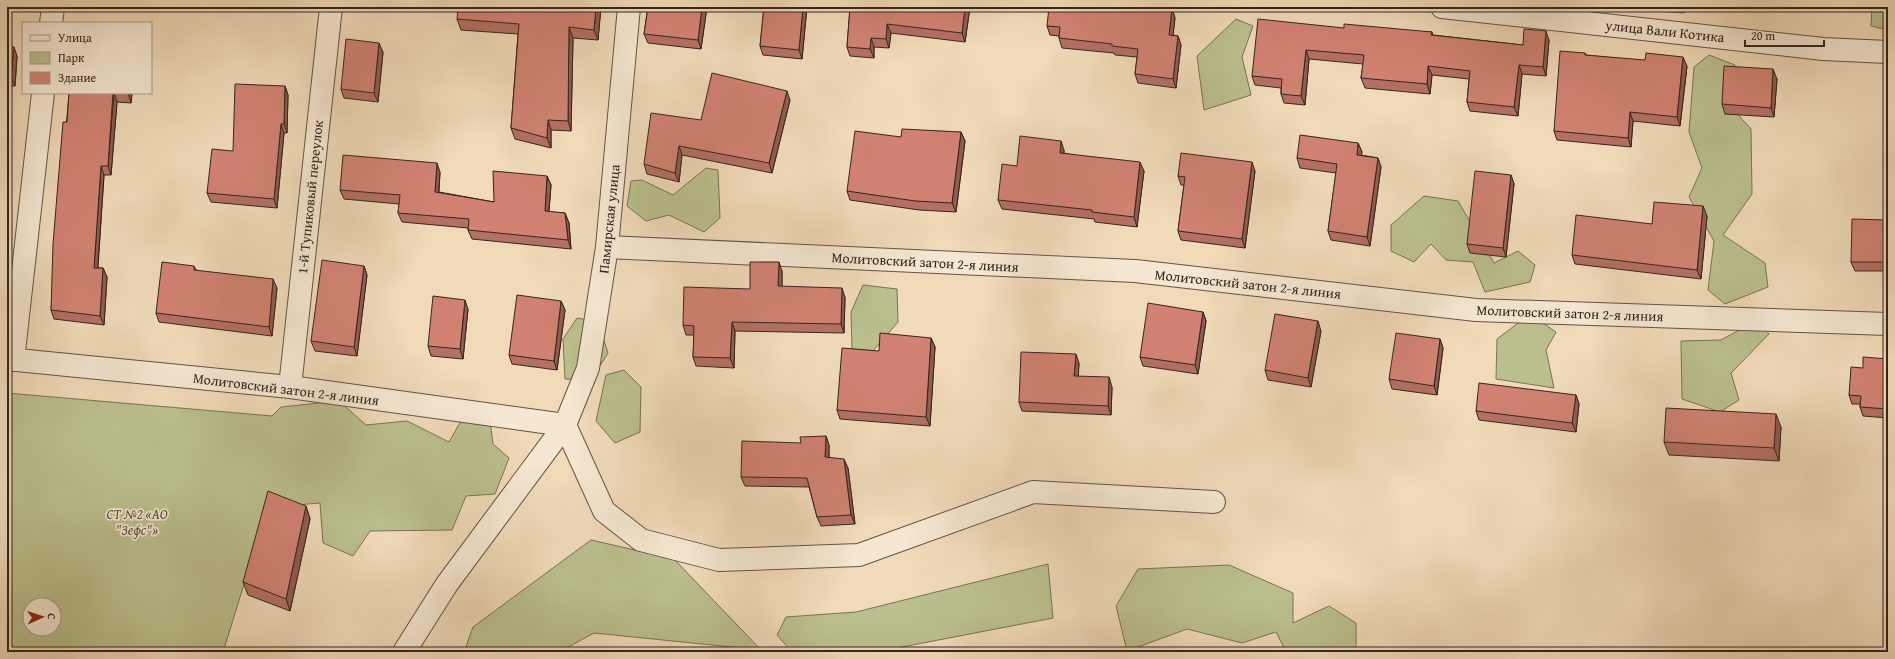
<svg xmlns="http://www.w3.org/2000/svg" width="1895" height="659" font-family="'Gentium Book Plus',serif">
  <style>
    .green { fill: #bbbf8e; stroke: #787256; fill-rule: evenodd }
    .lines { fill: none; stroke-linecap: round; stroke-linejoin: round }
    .minor-casing { stroke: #645245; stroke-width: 24 }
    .minor { stroke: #f5e7d1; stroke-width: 22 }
    .wall { fill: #b47062; stroke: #35251f }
    .shaded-wall { fill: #925b50; stroke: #35251f }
    .building { fill: #d18272; stroke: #35251f }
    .labels { text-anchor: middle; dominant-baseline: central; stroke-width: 3.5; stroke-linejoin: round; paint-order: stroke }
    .street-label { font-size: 14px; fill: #35251f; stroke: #f5e7d1 }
    .park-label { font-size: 14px; font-style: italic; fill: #564c3b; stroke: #f5e7d1 }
  </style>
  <rect width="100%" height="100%" fill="#f0dab8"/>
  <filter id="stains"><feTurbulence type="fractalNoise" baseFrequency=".005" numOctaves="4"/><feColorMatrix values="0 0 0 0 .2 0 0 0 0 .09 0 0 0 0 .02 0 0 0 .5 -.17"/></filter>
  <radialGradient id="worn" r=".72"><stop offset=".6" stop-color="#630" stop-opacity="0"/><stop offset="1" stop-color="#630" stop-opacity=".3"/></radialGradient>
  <g class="green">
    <polygon points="1600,7 1689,7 1684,13"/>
    <polygon points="1872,7 1888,7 1888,30 1871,26"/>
    <polygon points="1236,19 1253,26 1242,57 1251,95 1204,110 1197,56"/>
    <polygon points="1709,55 1735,65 1731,107 1751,129 1752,194 1723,235 1765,263 1768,287 1725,304 1708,290 1714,241 1689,197 1702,168 1689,132 1694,67"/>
    <polygon points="706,168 718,170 720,218 704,232 669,215 646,221 627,206 631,181 642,180 673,195"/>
    <polygon points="1424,196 1458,201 1494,263 1518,251 1535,265 1530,282 1485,292 1473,262 1446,260 1431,244 1414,262 1391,251 1391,225"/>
    <polygon points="863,285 897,289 898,322 873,351 852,349 851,312"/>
    <polygon points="1530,314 1556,332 1546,350 1554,388 1496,379 1497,339"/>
    <polygon points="577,318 598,322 608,353 591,380 565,379 563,339"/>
    <polygon points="1758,320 1769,334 1731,373 1739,400 1720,412 1682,399 1681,341 1721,340"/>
    <polygon points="624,370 641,387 640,432 615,443 596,421 606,375"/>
    <path d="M7 393 272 416 281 407 339 401 366 425 407 421 449 442 462 419 490 421 493 444 509 458 495 494 466 496 452 530 370 531 353 556 323 543 320 503 274 507 249 568 223 652H7ZM30 605H54V629H30Z"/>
    <polygon points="591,540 674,559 761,650 594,633 559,652 464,652 473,627"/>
    <polygon points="1048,564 1053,618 876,652 792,652 777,635 786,617 856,612"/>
    <polygon points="1229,565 1293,593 1293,623 1329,606 1356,623 1356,646 1350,652 1286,652 1276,632 1242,643 1187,629 1127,651 1116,606 1138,569"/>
  </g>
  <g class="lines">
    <g class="minor-casing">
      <g id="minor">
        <polyline points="1442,7 1823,49 1888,52"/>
        <polyline points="51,23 53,7"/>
        <polyline points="607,247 1135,271 1476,310 1888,324"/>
        <polyline points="7,359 290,387 565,425"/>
        <polyline points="13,360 43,93"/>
        <polyline points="290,387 331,7"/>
        <polyline points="565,425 604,511 641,540 719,560 859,555 1033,492 1214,502"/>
        <polyline points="404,652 447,584 565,425 588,368 607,247 629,7"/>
      </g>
    </g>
    <use href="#minor" class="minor"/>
  </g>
  <g class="wall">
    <polygon points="601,7 598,40 573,38 571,131 551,130 551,148 515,139 511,128 518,34 461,30 457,19"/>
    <polygon points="648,7 707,7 701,49 648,43 644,34"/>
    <polygon points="764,7 807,7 802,59 763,55 760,46"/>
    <polygon points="850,7 970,7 965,42 891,33 889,48 874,47 874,58 850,56 847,47"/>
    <polygon points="1172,8 1175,18 1173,35 1178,36 1181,45 1176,88 1138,83 1135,74 1137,57 1115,55 1114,53 1062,48 1059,38 1059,36 1050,35 1047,26"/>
    <polygon points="1344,28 1432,32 1433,35 1523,45 1549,40 1546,76 1522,74 1518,116 1470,111 1467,102 1469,79 1432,75 1430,94 1365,88 1361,78 1363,64 1309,59 1305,105 1284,103 1281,94 1281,88 1255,85 1252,76"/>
    <polygon points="7,46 17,56 15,86 7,86"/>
    <polygon points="383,52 378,102 344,98 341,89"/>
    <polygon points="1585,53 1586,55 1687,66 1680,126 1633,121 1631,147 1557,140 1554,131"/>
    <polygon points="1777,79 1774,117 1725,114 1722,104"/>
    <polygon points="285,86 288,95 287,133 284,133 277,208 211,202 207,193 233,151"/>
    <polygon points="69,93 132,93 131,103 117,102 111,175 104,175 98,268 103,268 107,277 104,325 54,319 51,310"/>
    <polygon points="790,100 772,173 682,155 679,182 647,174 644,164 701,120"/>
    <polygon points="961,132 965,141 956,212 919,210 850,200 847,191 901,137"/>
    <polygon points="1358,143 1362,152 1361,155 1378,158 1381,167 1370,246 1331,240 1328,231 1336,173 1300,168 1297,158"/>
    <polygon points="1064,150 1064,153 1144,171 1137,227 1095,222 1094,219 1002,209 998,200 1017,166"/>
    <polygon points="1255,171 1245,248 1181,240 1178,231 1184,185 1181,185 1178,176"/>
    <polygon points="440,172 439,192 494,202 547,176 551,185 549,212 565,213 569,223 571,249 472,239 468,230 468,228 402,222 398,213 399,204 344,199 340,190"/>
    <polygon points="1511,175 1514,184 1506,257 1470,253 1467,244"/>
    <polygon points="1707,216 1701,279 1575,264 1572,255 1652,224"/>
    <polygon points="1888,220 1888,271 1855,271 1851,262"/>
    <polygon points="194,266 196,270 277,288 272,336 159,322 156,313"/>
    <polygon points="364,266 367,275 357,356 315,351 311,341"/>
    <polygon points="782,271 782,287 845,297 844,333 735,331 734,368 696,366 693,357 694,335 686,335 683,325 750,289"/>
    <polygon points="561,301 565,310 557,370 512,364 509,355"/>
    <polygon points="468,309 463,359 431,356 428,346"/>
    <polygon points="1203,312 1206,321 1198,374 1143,366 1140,357"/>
    <polygon points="1321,331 1311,387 1268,380 1265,370"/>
    <polygon points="931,338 935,347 930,426 840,419 837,410 879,351"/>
    <polygon points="1440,339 1443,348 1437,395 1392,389 1389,379"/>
    <polygon points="1888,359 1888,418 1863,416 1860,407 1860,404 1852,404 1849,395 1863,368"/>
    <polygon points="1079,363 1078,376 1112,387 1111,415 1022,411 1019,402"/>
    <polygon points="1576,395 1579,404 1576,432 1479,420 1476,411"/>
    <polygon points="1781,427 1779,461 1669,455 1664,442"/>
    <polygon points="826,436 829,445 829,457 848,468 855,524 821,526 817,517 809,487 745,486 741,477 801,443"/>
    <polygon points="306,506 310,519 290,611 248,595 243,582"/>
  </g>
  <g class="shaded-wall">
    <polygon points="596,7 601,7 598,40 594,30"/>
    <polygon points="702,7 707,7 701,49 698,40"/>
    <polygon points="803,7 807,7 802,59 799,50"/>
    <polygon points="965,7 970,7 965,42 962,33"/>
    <polygon points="1172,8 1175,18 1172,44 1169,35"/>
    <polygon points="887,24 891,33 889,48 886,39"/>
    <polygon points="569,27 573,38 571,131 568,121"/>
    <polygon points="1546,31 1549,40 1546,76 1543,67"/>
    <polygon points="1178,36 1181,45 1176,88 1173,79"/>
    <polygon points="871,38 874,47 874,58 870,49"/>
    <polygon points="379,43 383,52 378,102 374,93"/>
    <polygon points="14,47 17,56 15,86 11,77"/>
    <polygon points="1306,50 1309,59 1305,105 1301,96"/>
    <polygon points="1683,57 1687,66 1680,126 1677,117"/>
    <polygon points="1519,65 1522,74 1518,116 1514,107"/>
    <polygon points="1428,66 1432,75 1430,94 1427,84"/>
    <polygon points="1773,69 1777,79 1774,117 1771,108"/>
    <polygon points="285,86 288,95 287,133 284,124"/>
    <polygon points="787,91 790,100 772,173 769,163"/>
    <polygon points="114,93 117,102 111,175 108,166"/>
    <polygon points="128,93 132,93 131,103"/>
    <polygon points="1630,112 1633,121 1631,147 1628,138"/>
    <polygon points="548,120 551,130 551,148 547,138"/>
    <polygon points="281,124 284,133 277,208 274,199"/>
    <polygon points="961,132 965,141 956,212 952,203"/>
    <polygon points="1061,141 1064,150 1063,162 1060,153"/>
    <polygon points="1358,143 1362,152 1360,164 1357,155"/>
    <polygon points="679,146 682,155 679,182 675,173"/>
    <polygon points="1378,158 1381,167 1370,246 1367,237"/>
    <polygon points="1140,162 1144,171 1137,227 1134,217"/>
    <polygon points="1252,162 1255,171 1245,248 1242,239"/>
    <polygon points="437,163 440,172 438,201 435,192"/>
    <polygon points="101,166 104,175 97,277 94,268"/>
    <polygon points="1511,175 1514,184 1506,257 1503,248"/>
    <polygon points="547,176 551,185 548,220 545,211"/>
    <polygon points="1703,206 1707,216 1701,279 1697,270"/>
    <polygon points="565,213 569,223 571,249 568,240"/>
    <polygon points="8,246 11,255 7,299 7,255"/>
    <polygon points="779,262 782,271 782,296 778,286"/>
    <polygon points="364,266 367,275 357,356 354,347"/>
    <polygon points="103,268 107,277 104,325 100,316"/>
    <polygon points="273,279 277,288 272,336 269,327"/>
    <polygon points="842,288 845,297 844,333 841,324"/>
    <polygon points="465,300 468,309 463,359 460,349"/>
    <polygon points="561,301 565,310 557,370 554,361"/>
    <polygon points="1203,312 1206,321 1198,374 1195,365"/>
    <polygon points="1318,321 1321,331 1311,387 1308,378"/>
    <polygon points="732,322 735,331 734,368 730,358"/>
    <polygon points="931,338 935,347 930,426 926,417"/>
    <polygon points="1440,339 1443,348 1437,395 1434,386"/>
    <polygon points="1076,354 1079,363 1078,385 1074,376"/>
    <polygon points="1109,377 1112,387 1111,415 1108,406"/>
    <polygon points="1576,395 1579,404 1576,432 1572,423"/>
    <polygon points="1776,414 1781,427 1779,461 1774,448"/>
    <polygon points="826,436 829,445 829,466 825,457"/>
    <polygon points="844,459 848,468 855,524 851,515"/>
    <polygon points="306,506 310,519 290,611 286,599"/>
  </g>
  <g class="building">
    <polygon points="458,7 596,7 594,30 569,27 568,121 548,120 547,138 511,128 519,24 457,19"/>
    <polygon points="648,7 702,7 698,40 644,34"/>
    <polygon points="764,7 803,7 799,50 760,46"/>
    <polygon points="850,7 965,7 962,33 887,24 886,39 871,38 870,49 847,47"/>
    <polygon points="1049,7 1160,7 1172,8 1169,35 1178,36 1173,79 1135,74 1138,49 1112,46 1112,44 1059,38 1060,27 1047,26"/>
    <polygon points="1258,19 1344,28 1344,24 1432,32 1431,35 1523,45 1524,29 1546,31 1543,67 1519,65 1514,107 1467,102 1470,71 1428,66 1427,84 1361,78 1364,55 1306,50 1301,96 1281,94 1282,79 1252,76"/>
    <polygon points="346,39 379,43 374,93 341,89"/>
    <polygon points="7,46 14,47 11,77 7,77"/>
    <polygon points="1560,51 1585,53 1585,55 1645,60 1646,53 1683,57 1677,117 1630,112 1628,138 1554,131"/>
    <polygon points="1724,66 1773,69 1771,108 1722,104"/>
    <polygon points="712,73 787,91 769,163 679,146 675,173 644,164 651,113 701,120"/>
    <polygon points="235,84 285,86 284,124 281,124 274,199 207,193 212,149 233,151"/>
    <polygon points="69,93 113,93 108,166 101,166 94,268 103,268 100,316 51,310 53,244 63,122 67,122"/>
    <polygon points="902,129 961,132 952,203 915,201 847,191 855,131 901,137"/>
    <polygon points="1300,135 1358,143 1357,155 1378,158 1367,237 1328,231 1337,164 1297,158"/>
    <polygon points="1020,136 1061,141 1060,153 1140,162 1134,217 1092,212 1092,210 998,200 1002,164 1017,166"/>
    <polygon points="1181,153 1252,162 1242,239 1178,231 1185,177 1178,176"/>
    <polygon points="343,155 437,163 435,192 494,202 493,171 547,176 545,211 565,213 568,240 468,230 469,219 398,213 400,195 340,190"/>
    <polygon points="1475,171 1511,175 1503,248 1467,244"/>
    <polygon points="1654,202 1703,206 1697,270 1572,255 1576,215 1652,224"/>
    <polygon points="1852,219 1888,220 1888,262 1851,262"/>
    <polygon points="322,260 364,266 354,347 311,341"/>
    <polygon points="162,262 194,266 194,270 273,279 269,327 156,313"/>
    <polygon points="750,262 779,262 778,286 842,288 841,324 732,322 730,358 693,357 694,326 683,325 684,287 750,289"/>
    <polygon points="517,295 561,301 554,361 509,355"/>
    <polygon points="433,296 465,300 460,349 428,346"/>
    <polygon points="1148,303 1203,312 1195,365 1140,357"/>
    <polygon points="1275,314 1318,321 1308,378 1265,370"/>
    <polygon points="880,333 931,338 926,417 837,410 842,348 879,351"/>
    <polygon points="1396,333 1440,339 1434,386 1389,379"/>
    <polygon points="1021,352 1076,354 1074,376 1109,377 1108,406 1019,402"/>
    <polygon points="1863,357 1888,359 1888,409 1860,407 1861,396 1849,395 1851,367 1863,368"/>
    <polygon points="1479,383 1576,395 1572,423 1476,411"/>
    <polygon points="1666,408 1776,414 1774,448 1664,442"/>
    <polygon points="826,436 825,457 844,459 851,515 817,517 807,478 741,477 742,441 801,443 800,437"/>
    <polygon points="268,491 306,506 286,599 243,582"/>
  </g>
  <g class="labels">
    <g class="street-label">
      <text transform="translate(1665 31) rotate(6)">улица Вали Котика</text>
      <text transform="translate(310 197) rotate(-84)">1-й Тупиковый переулок</text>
      <text transform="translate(609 219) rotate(-84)">Памирская улица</text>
      <text transform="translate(925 262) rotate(3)">Молитовский затон 2-я линия</text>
      <text transform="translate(1248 284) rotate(6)">Молитовский затон 2-я линия</text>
      <text transform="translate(1570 313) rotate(2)">Молитовский затон 2-я линия</text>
      <text transform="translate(286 389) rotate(7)">Молитовский затон 2-я линия</text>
    </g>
    <g class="park-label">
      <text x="137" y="514">СТ №2 «АО<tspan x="137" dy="16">"Зефс"»</tspan></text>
    </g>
  </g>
  <rect width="1895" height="659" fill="none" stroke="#f0dab8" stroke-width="24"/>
  <rect x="8" y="8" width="1879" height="643" fill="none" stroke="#35251f" stroke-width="2"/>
  <rect x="12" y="12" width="1871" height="635" fill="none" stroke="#35251f"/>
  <rect x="22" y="22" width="130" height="72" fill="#f5e7d1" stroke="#a8998a"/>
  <rect x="30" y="35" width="20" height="6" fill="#f5e7d1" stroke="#a8998a"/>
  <text x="58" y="42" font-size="12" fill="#35251f">Улица</text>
  <rect x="30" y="52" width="20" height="12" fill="#bbbf8e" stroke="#a8998a"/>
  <text x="58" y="62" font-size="12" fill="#35251f">Парк</text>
  <rect x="30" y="72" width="20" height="12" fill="#d18272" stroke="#a8998a"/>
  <text x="58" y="82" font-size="12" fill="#35251f">Здание</text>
  <g transform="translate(42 617) rotate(87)"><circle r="19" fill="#f5e7d1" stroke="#a8998a"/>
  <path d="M0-3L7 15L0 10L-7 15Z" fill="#8f2418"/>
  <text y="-6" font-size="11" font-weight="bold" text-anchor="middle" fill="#35251f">С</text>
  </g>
  <path d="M1745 40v6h79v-6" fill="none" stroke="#35251f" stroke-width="2"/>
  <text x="1751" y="40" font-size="12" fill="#35251f" stroke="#f5e7d1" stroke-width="3" paint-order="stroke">20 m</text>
  <rect width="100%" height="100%" filter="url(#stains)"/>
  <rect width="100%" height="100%" fill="url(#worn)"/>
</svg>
